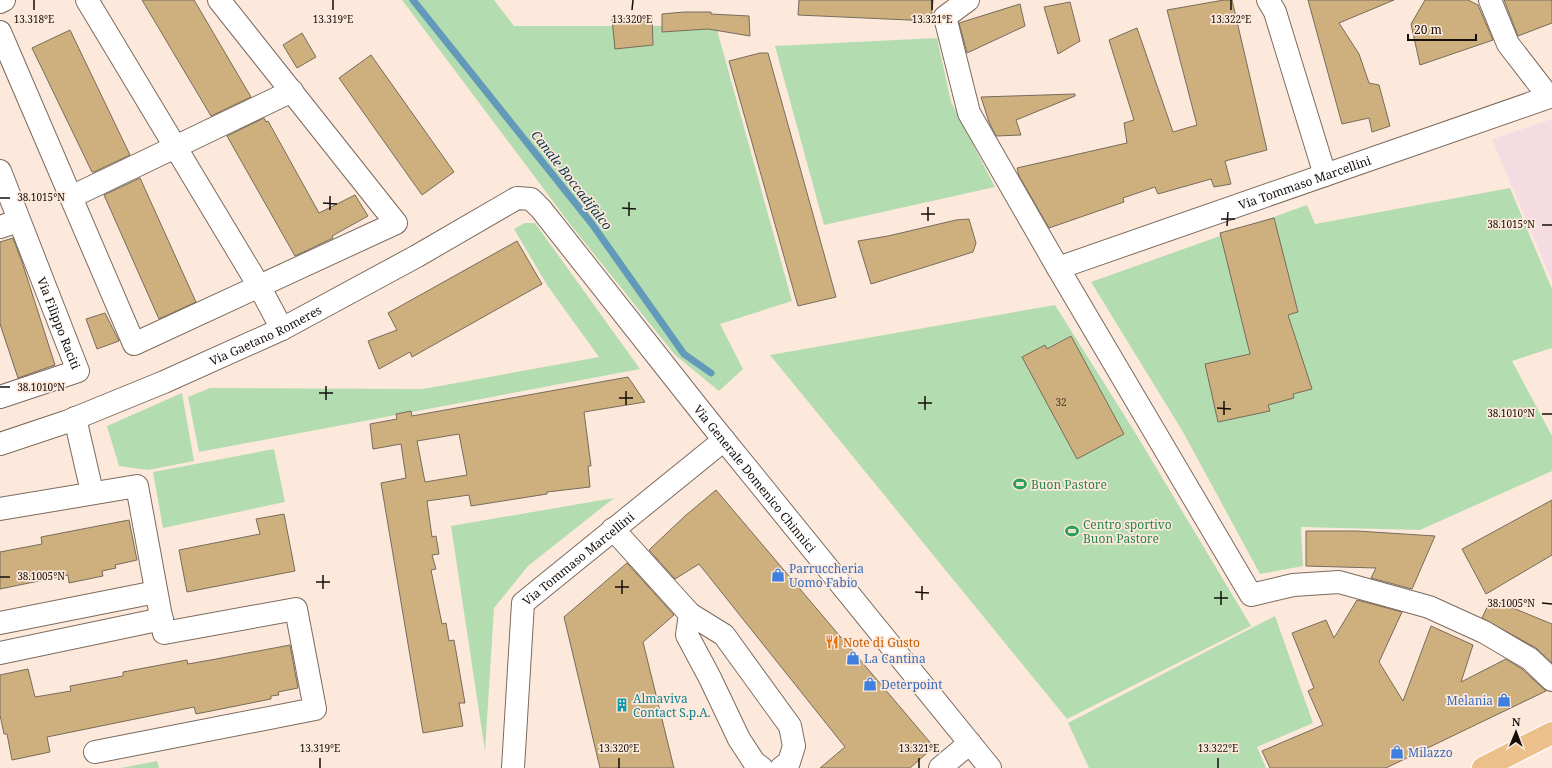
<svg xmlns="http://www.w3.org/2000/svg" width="1552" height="768" font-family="'Noto Serif',serif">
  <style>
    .education { fill: #f5dce3 }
    .green { fill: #b3dcb1 }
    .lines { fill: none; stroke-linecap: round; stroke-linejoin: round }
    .stream { stroke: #639ab9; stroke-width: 7 }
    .building { fill: #ceaf7e; stroke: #776c5b; fill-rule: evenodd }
    .minor-casing { stroke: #7b6b5e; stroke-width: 24 }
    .major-casing { stroke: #fff; stroke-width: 24 }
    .minor { stroke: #fff; stroke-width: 22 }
    .major { stroke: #ecc08a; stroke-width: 22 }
    .ticks { fill: none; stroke: #150e0a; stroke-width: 1.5 }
    .labels { text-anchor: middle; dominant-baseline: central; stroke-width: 3.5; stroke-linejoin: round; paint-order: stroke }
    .number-label { font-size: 10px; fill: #433627 }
    .street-label { font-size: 12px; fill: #150e0a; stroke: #fde9db }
    .leisure-label { font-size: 12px; fill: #27864d; stroke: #fde9db; text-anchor: start }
    .shop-label { font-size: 12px; fill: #366cbe; stroke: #fde9db; text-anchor: start }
    .food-label { font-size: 12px; fill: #c56008; stroke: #fde9db; text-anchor: start }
    .culture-label { font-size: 12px; fill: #0d838f; stroke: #fde9db; text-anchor: start }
    .water-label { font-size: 13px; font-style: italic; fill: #09394f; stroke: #fde9db }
    .ticks-label { font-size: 10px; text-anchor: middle; fill: #150e0a; stroke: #fde9db; stroke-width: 3.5; stroke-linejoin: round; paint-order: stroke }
  </style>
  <rect width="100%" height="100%" fill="#fde9db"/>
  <polygon class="education" points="1552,119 1552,282 1492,139"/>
  <g class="green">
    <polygon points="402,0 494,0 514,26 716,26 792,301 720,324 743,369 719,391 675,355 570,224"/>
    <polygon points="937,38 951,102 995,187 824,225 775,46"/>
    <polygon points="1510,188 1552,289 1552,348 1512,361 1552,436 1552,471 1420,530 1301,527 1303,566 1260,574 1183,432 1091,282 1307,205 1315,224"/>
    <polygon points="525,223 535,223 640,369 199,452 188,397 210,388 423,389 599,357 547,285 514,229"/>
    <polygon points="1055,305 1136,434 1251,626 1067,719 770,355"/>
    <polygon points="182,393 194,461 148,470 119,466 107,426"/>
    <polygon points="274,449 285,502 163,528 153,472"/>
    <polygon points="614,498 528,566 494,608 485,751 451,526"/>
    <polygon points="1275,616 1313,723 1257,747 1266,768 1089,768 1068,723"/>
    <polygon points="157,761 159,768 121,768"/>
  </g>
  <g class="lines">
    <polyline class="stream" points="413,0 592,224 684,354 711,373"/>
  </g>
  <g class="building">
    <polygon points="142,0 194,0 251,97 211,116"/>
    <polygon points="799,0 933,0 931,21 798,15"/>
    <polygon points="1224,0 1232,0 1267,150 1225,161 1231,184 1214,187 1211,179 1158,194 1155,187 1123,198 1124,202 1049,228 1019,176 1017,168 1127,143 1124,123 1134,120 1109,40 1137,28 1173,132 1197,125 1167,10"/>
    <polygon points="1308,0 1394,0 1339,23 1359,54 1369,83 1379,85 1390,126 1372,132 1369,118 1342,124"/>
    <polygon points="1425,0 1468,0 1478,5 1493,40 1420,65 1411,24"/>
    <polygon points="1504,0 1552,0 1552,23 1518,36"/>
    <polygon points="1070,2 1080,41 1058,54 1044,7"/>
    <polygon points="1020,4 1025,26 967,53 959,23"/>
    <polygon points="684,12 711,12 711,14 749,16 750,36 708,29 662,32 662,14"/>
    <polygon points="652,16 653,45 615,49 612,19"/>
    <polygon points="70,30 130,155 94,172 92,172 32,48"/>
    <polygon points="302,33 316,57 297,68 283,45"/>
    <polygon points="760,53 768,53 836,297 798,306 729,61"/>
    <polygon points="371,55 454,172 422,195 339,78"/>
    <polygon points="1075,94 1075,96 1016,120 1021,135 996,136 989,122 981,97"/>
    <polygon points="264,118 266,122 268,121 319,213 355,195 368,216 332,236 333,238 295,256 227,136"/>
    <polygon points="140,178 196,302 159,319 104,195"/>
    <polygon points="1274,218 1298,312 1288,315 1312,389 1293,394 1294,398 1268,405 1270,411 1218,422 1205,364 1250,354 1220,233"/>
    <polygon points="969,219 976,243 973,252 871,284 858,241 888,236 956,220"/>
    <polygon points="13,238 22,262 55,365 18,378 0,324 0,242"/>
    <polygon points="517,241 542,284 412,357 410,352 379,369 368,341 397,330 388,313"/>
    <polygon points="105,313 119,341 97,349 86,319"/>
    <polygon points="1071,336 1124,434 1077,459 1022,357 1045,345 1047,349"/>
    <path d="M628 377 645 402 584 412 591 466H588L590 487 547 492V494L471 506 469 495 427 501 432 537 436 536 439 554 432 555 436 569 431 570 442 624 446 623 449 641 454 640 465 703H459L463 726 423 733 381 483 406 478 401 444 373 449 370 424 397 419 396 414 411 411 412 416ZM459 434 467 475 425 482 417 441Z"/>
    <polygon points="716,490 934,747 910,768 820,768 845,747 699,564 675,579 649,550 685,516"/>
    <polygon points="1552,500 1552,555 1486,594 1462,549"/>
    <polygon points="284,514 295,571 187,592 179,550 260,534 256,519"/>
    <polygon points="129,520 137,560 115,565 116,568 102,571 103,576 69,583 68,575 0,589 0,552 42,544 41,537"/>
    <polygon points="1306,531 1357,531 1435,536 1412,589 1371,578 1376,568 1306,566"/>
    <polygon points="627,563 674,615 643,642 674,768 600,768 564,617"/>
    <polygon points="1491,599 1552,624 1552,663 1536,648 1482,618"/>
    <polygon points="1357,600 1402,612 1379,662 1403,701 1431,626 1473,645 1461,682 1506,659 1522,669 1546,691 1386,768 1270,768 1262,751 1323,725 1308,691 1314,688 1292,633 1326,620 1334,638"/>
    <polygon points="290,645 298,688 278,692 279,695 271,696 271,699 196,714 194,707 47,737 50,752 12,760 7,734 4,734 0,715 0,675 28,669 35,697 71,691 70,686 123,676 123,672 187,660 188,664 216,659"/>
  </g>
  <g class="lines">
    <g class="minor-casing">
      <g id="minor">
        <polyline points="87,0 259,286 282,329"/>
        <polyline points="968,0 945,17 969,113 1058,268 1251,595 1293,585 1339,582 1429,607 1484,632 1530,659 1552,680"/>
        <polyline points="1268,0 1275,12 1325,175"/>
        <polyline points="1490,0 1508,44 1549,97"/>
        <polyline points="0,2 4,0"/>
        <polyline points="0,32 134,344 396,223 219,0"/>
        <path id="s1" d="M0 171 78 371 0 397"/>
        <polyline points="71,197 292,91"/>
        <polyline points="0,227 18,221"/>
        <path id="s2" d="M1058 268 1552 96"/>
        <polyline points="75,418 92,492"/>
        <path id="s3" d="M0 444 66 422 164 382 282 329 417 256 517 198 531 199 541 209 707 419 990 768"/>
        <polyline points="0,509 137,486 164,633 296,609 315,709 95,752"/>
        <polyline points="613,529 690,614 724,635 790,726 794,746 789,762 781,768"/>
        <polyline points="690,614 687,635 710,678 739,739 754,762 762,768"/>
        <polyline points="0,623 156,592"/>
        <polyline points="0,653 162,619"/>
        <path id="s4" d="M513 768 523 603 724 440"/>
        <polyline points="940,768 970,743"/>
      </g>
    </g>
    <g class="major-casing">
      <polyline id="major" points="1483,768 1552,733"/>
    </g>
    <use href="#minor" class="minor"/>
    <use href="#major" class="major"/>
  </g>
  <path class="ticks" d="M34 10V0M333 10V0M632 10 633 0M932 10V0M1231 10V0M0 198H10M323 203 337 204M622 208 636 209M330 210V196M921 214H935M629 216V202M1221 219H1235M928 221V207M1542 225H1552M1227 226 1228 212M0 387H10M319 393H333M619 398H633M326 400V386M918 403H932M626 405V391M1217 408 1231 409M925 410V396M1542 414H1552M1224 415V401M0 577H10M316 582H330M615 587H629M323 589V575M915 592 929 593M622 594V580M1214 598H1228M922 600V586M1542 603 1552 604M1221 605V591M320 768V758M619 768V758M919 768V758M1218 768V758"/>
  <defs>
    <g id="stadium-bare" transform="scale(1.08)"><path d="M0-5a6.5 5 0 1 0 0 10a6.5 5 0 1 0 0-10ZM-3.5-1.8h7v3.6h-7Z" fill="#2e9e5b" stroke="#fde9db" stroke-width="2.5" paint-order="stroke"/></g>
    <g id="shop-bare" transform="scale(1.08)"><path d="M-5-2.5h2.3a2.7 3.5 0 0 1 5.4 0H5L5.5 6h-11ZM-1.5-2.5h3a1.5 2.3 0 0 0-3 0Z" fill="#3f7fe0" stroke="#fde9db" stroke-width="2.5" paint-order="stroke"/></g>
    <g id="restaurant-bare" transform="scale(1.08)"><path d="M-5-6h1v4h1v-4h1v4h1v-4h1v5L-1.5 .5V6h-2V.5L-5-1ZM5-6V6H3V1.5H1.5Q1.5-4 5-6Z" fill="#e8710a" stroke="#fde9db" stroke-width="2.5" paint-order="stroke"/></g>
    <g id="building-bare" transform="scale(1.08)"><path d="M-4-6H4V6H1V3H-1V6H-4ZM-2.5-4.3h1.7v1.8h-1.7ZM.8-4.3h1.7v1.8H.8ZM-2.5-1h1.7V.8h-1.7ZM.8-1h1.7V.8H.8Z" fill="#0f9aa8" stroke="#fde9db" stroke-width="2.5" paint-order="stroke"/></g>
  </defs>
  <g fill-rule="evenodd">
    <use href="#stadium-bare" x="1020" y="484"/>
    <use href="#stadium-bare" x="1072" y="531"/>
    <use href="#shop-bare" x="778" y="575"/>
    <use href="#restaurant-bare" x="832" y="642"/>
    <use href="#shop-bare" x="853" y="658"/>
    <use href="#shop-bare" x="870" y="684"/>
    <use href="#shop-bare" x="1504" y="700"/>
    <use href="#building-bare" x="622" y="705"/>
    <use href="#shop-bare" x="1397" y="752"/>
  </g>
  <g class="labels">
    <g class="number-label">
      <text x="1061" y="402">32</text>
    </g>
    <g class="street-label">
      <text stroke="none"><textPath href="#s2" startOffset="261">Via Tommaso Marcellini</textPath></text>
      <text stroke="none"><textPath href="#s1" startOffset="163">Via Filippo Raciti</textPath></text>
      <text stroke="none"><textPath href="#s3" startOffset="287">Via Gaetano Romeres</textPath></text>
      <text stroke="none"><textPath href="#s3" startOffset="946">Via Generale Domenico Chinnici</textPath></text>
      <text stroke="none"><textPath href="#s4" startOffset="236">Via Tommaso Marcellini</textPath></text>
    </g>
    <g class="leisure-label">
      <text x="1031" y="484">Buon Pastore</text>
      <text x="1083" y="524">Centro sportivo<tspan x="1083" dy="14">Buon Pastore</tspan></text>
    </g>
    <g class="shop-label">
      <text x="789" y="568">Parruccheria<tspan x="789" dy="14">Uomo Fabio</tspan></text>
      <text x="864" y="658">La Cantina</text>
      <text x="881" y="684">Deterpoint</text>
      <text x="1493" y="700" text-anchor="end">Melania</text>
      <text x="1408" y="752">Milazzo</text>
    </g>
    <g class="food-label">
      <text x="843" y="642">Note di Gusto</text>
    </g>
    <g class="culture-label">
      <text x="633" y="698">Almaviva<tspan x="633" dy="14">Contact S.p.A.</tspan></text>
    </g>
    <g class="water-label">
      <text transform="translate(572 180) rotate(52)">Canale Boccadifalco</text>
    </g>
  </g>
  <g class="ticks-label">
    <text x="34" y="23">13.318°E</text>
    <text x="333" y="23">13.319°E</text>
    <text x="632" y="23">13.320°E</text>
    <text x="932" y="23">13.321°E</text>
    <text x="1231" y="23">13.322°E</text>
    <text x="41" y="201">38.1015°N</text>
    <text x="1511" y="228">38.1015°N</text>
    <text x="41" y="391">38.1010°N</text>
    <text x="1511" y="417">38.1010°N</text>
    <text x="41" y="580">38.1005°N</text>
    <text x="1511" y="607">38.1005°N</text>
    <text x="320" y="752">13.319°E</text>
    <text x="619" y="752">13.320°E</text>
    <text x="919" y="752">13.321°E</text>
    <text x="1218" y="752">13.322°E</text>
  </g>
  <g transform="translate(1516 732) rotate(1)" stroke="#fde9db" stroke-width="3" paint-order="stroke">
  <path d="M0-3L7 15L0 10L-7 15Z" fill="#150e0a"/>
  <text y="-6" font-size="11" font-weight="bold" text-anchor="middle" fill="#150e0a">N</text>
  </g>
  <path d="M1408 34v6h68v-6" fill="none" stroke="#150e0a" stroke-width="2"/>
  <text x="1414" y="34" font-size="12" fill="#150e0a" stroke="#fde9db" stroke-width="3" paint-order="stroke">20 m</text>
</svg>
